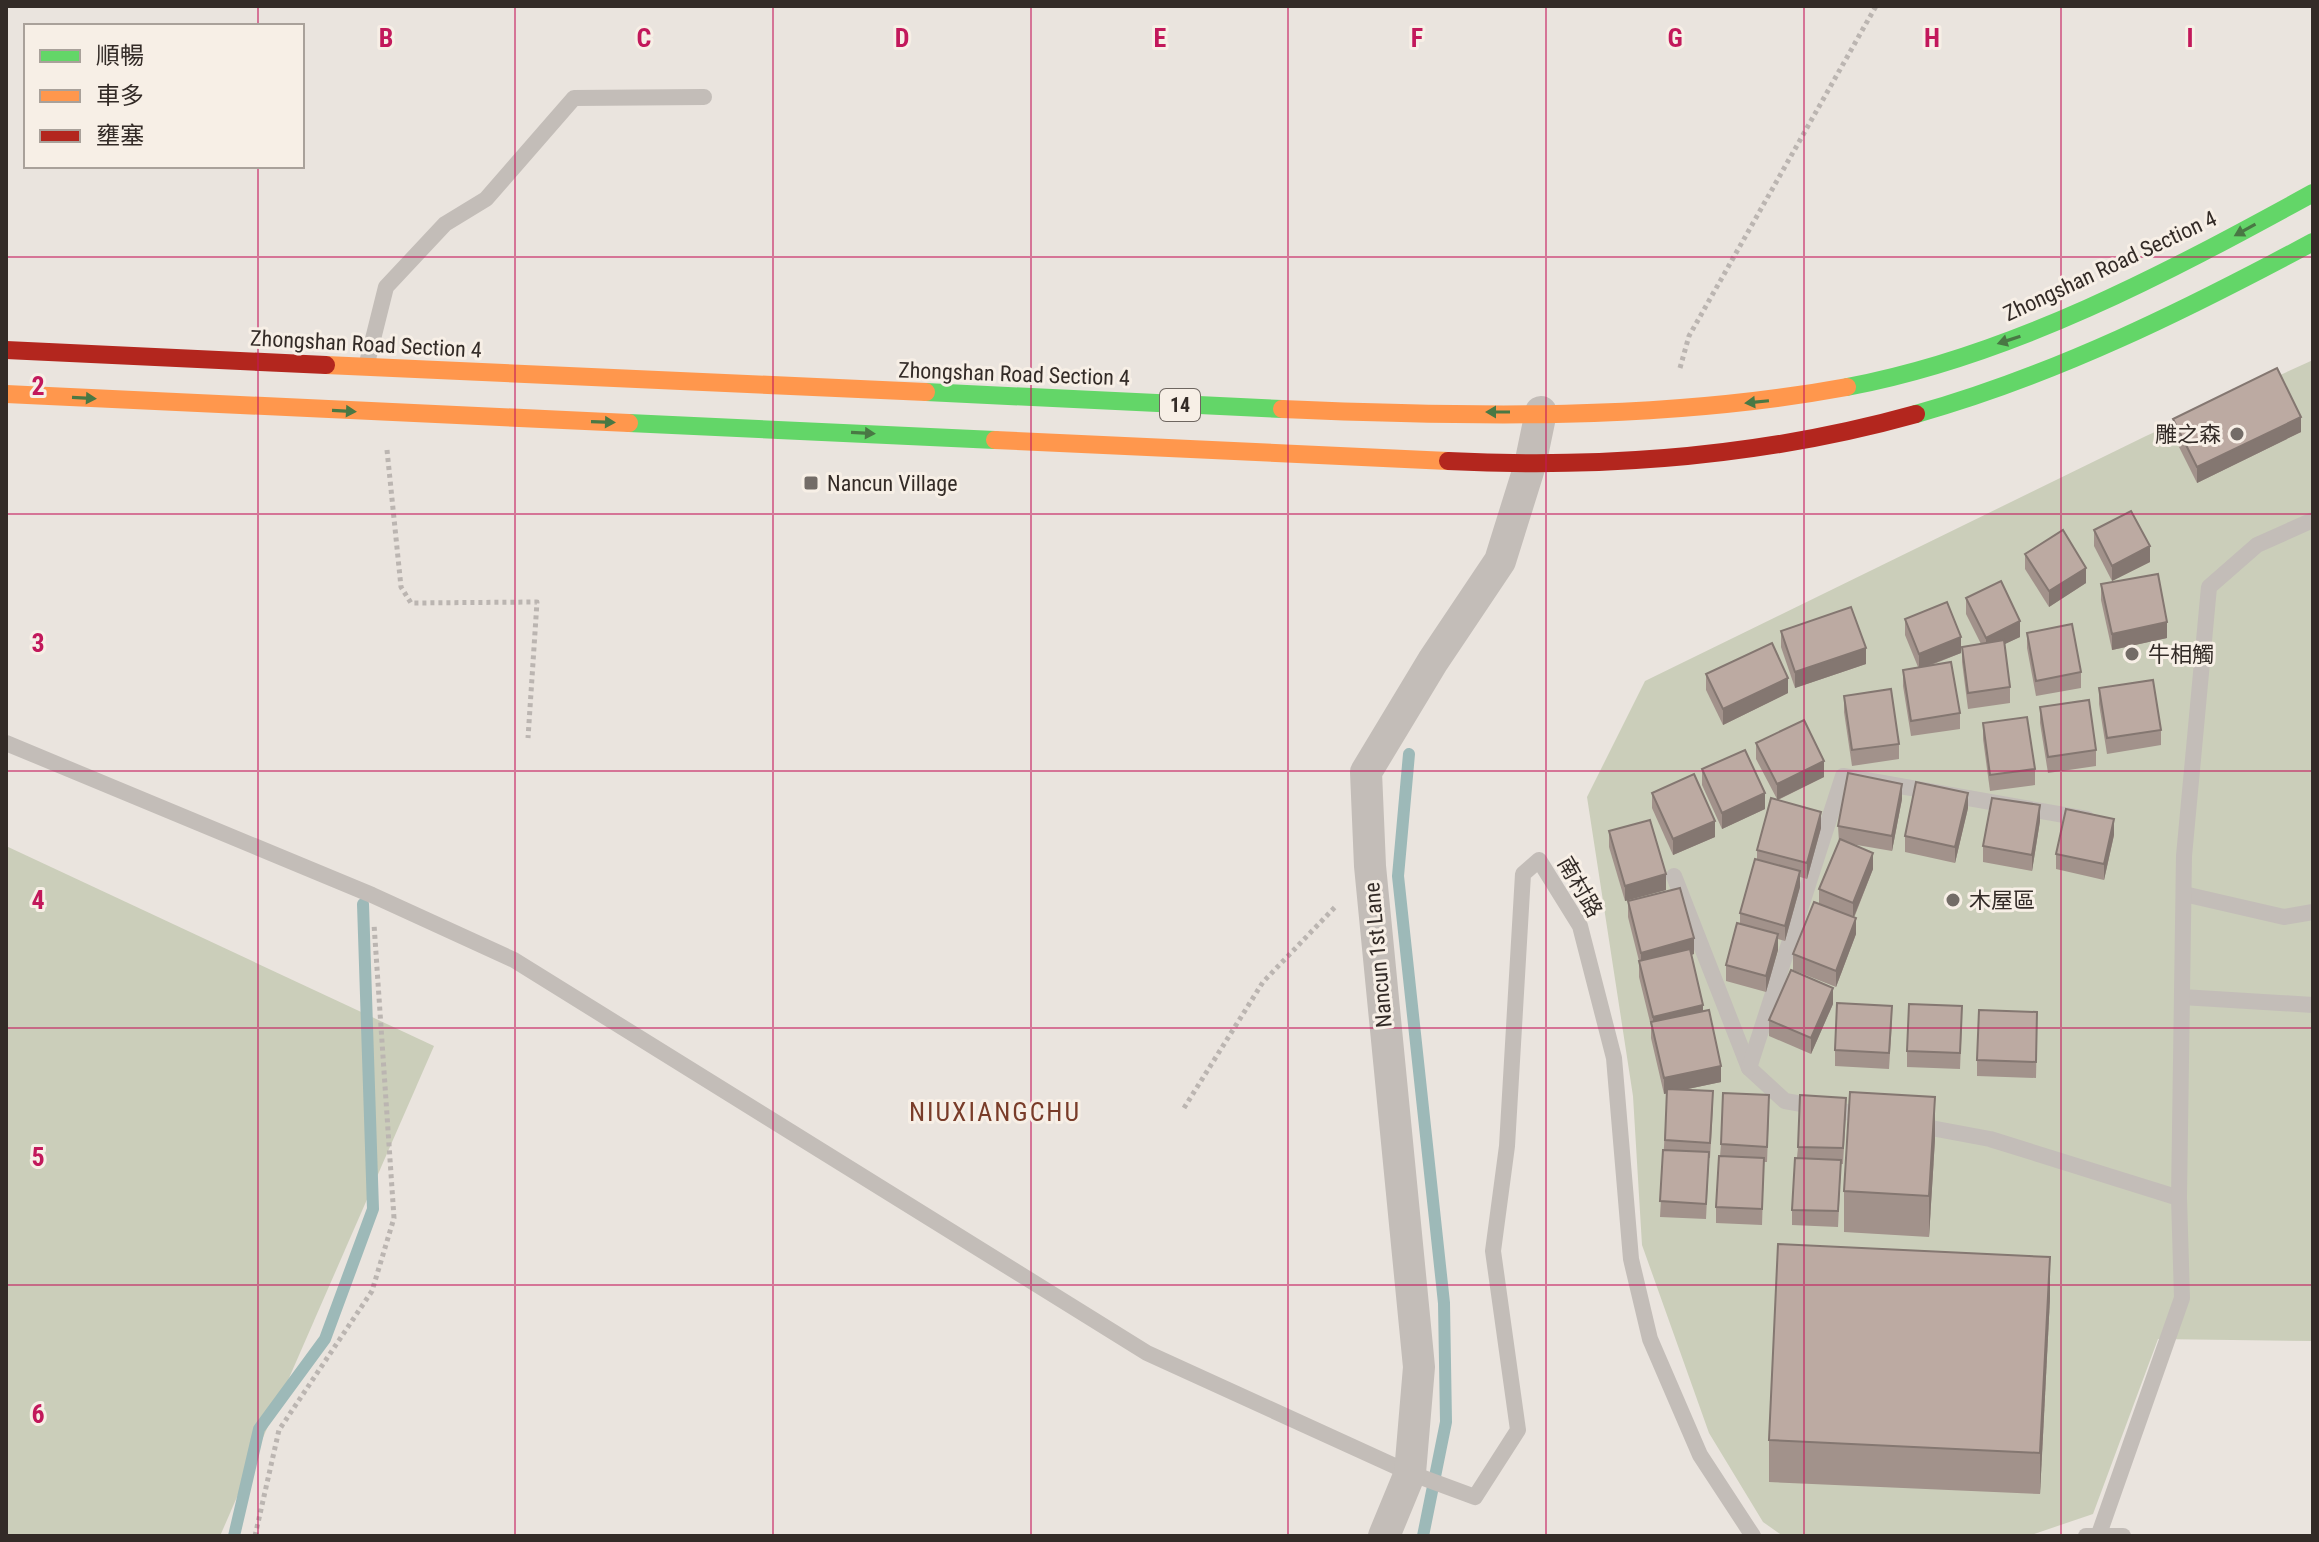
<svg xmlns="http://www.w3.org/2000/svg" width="2319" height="1542" font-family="'Roboto Condensed','Noto Sans TC',sans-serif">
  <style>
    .green { fill: #cbceba }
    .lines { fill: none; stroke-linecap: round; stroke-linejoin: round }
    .stream { stroke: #9db9b8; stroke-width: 12 }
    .path { stroke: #bbb5b1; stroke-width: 5; stroke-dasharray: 4 4; stroke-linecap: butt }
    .lane { stroke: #c3bdb8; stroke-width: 16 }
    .street { stroke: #c3bdb8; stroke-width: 32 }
    .fast { stroke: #63d668; stroke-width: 18 }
    .slow { stroke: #ff974d; stroke-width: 18 }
    .jam { stroke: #b3261e; stroke-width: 18 }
    .wall { fill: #a2928b }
    .shaded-wall { fill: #847771 }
    .building { fill: #bcaaa2; stroke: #847771; stroke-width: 2 }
    .oneway { fill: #497844 }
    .grid { fill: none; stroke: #c2185b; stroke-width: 2; stroke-opacity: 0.55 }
    .poi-dot { fill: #736c67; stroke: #f7efe6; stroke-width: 3 }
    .labels { text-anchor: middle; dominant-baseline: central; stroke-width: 6; stroke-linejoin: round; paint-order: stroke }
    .shield { fill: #f7efe6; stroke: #6e6660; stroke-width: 2 }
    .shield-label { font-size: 20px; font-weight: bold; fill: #332b27 }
    .street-label { font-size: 22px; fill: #332b27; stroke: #f7efe6 }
    .poi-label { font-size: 22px; fill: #332b27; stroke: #f7efe6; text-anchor: start }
    .quarter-label { font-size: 26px; letter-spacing: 2px; fill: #793c29; stroke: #f7efe6 }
    .grid-label { font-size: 26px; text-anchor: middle; font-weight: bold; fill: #c2185b; stroke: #f7efe6; stroke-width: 6; stroke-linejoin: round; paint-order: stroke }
  </style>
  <rect width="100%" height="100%" fill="#eae4de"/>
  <g class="green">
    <polygon points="2313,360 2313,1341 2158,1339 2093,1514 2028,1536 1783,1536 1763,1522 1709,1433 1642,1245 1633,1096 1587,797 1645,681 2146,436"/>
    <polygon points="6,846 434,1046 220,1536 6,1536"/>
  </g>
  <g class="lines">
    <g class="stream">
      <polyline points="1409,754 1398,876 1444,1303 1446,1422 1423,1536"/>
      <polyline points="234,1536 259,1429 325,1339 373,1209 363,904"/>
    </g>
    <g class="path">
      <polyline points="1680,368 1689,336 1876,6"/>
      <polyline points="387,450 401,587 411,603 537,602 528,738"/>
      <polyline points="1184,1108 1263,982 1337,905"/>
      <polyline points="255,1536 279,1430 372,1291 394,1218 374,924"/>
    </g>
    <g class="lane">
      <polyline points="367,363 386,287 445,224 486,199 574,98 704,97"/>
      <polyline points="6,743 372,895 514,960 1147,1353 1410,1473 1475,1497 1518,1430 1493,1251 1507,1146 1523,874 1539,860 1580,926 1614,1058 1631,1259 1650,1339 1700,1455 1753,1536"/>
      <polyline points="1674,876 1749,1068 1785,1101 1869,1116"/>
      <polyline points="2184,894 2284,917 2313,912"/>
      <polyline points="2182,997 2313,1005"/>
      <polyline points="1749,1068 1843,776 2087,819"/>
      <polyline points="1915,1125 1990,1139 2179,1198"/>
      <polyline points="2099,1534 2182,1298 2179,1198 2184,856 2209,587 2257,545 2313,520"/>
      <polyline points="2086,1536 2123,1536"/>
    </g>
    <polyline class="street" points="1384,1536 1410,1473 1419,1367 1370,866 1366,772 1433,661 1500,561 1530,465 1541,412"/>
    <g class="fast">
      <path d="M1847 387C2012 356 2167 273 2313 193"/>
      <polyline points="926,392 1282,409"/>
      <path d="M1916 414C2055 375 2186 310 2313 242"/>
      <polyline points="629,423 995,440"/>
    </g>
    <g class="slow">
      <polyline points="326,365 926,392"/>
      <polyline points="6,394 629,423"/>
      <path d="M1282 409C1470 417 1662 421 1847 387"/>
      <polyline points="995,440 1448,461"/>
    </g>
    <g class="jam">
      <polyline points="6,350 326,365"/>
      <path d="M1448 461C1607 469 1762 457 1916 414"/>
    </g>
  </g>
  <g class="wall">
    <polygon points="2173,419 2301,432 2197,483 2173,435"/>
    <polygon points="2094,530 2150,562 2112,581 2094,546"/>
    <polygon points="2025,554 2086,583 2049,607 2025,569"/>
    <polygon points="2101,584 2167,638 2112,650 2101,600"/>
    <polygon points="1966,598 2020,637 2004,644 2010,687 2010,703 1968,709 1962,662 1962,647 1981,644 1966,614"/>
    <polygon points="1905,619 1961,653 1929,666 1960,713 1960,729 1911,736 1903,686 1903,670 1918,667 1905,635"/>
    <polygon points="1781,631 1866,664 1795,688 1781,647"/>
    <polygon points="2027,633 2081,672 2081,688 2036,696 2027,648"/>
    <polygon points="1706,674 1788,693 1723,725 1706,690"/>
    <polygon points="2099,688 2161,730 2161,745 2107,754 2099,704"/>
    <polygon points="1844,696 1899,744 1899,759 1852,766 1844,712"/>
    <polygon points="2040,707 2096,750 2096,766 2048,773 2040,723"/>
    <polygon points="1983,723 2035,769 2035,785 1990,791 1983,739"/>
    <polygon points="1756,743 1824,777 1778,800 1821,828 1807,879 1800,877 1800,887 1785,941 1778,939 1778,950 1766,992 1726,981 1726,965 1740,924 1740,913 1757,859 1757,850 1777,799 1756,759"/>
    <polygon points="1702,769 1765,809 1722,829 1702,785"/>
    <polygon points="1652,793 1715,837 1673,855 1652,808"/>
    <polygon points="1902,799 1892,851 1851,844 1873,869 1854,918 1856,934 1836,987 1793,970 1793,954 1819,904 1819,889 1839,842 1838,826"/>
    <polygon points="1968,808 1955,863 1905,852 1905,836"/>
    <polygon points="2040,821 2032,871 1983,862 1983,846"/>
    <polygon points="1609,831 1666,890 1625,901 1609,847"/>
    <polygon points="2114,835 2104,880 2056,869 2056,854"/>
    <polygon points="1628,901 1694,954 1691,955 1703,1011 1721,1082 1683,1090 1713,1107 1710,1158 1709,1158 1706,1219 1660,1217 1667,1093 1664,1094 1651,1038 1651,1026 1639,977 1639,961 1628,917"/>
    <polygon points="1833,1004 1811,1054 1769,1036 1769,1020"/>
    <polygon points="1892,1022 1889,1069 1835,1066 1835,1050"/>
    <polygon points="1962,1022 1960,1069 1907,1067 1907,1051"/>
    <polygon points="2037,1028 2036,1078 1977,1076 1977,1060"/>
    <polygon points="1769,1111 1767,1162 1764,1162 1762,1225 1716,1223 1716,1207 1721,1144"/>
    <polygon points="1846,1113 1843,1164 1841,1164 1838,1227 1792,1225 1792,1210 1798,1147"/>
    <polygon points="1935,1139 1929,1237 1844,1232 1844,1191"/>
    <polygon points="2050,1298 2040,1494 1769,1482 1769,1440"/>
  </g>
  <g class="shaded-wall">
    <polygon points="2301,417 2301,432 2197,483 2197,467"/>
    <polygon points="2150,546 2150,562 2112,581 2112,566"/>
    <polygon points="2086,568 2086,583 2049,607 2049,591"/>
    <polygon points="2020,621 2020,637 1986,653 1986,638"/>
    <polygon points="2167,622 2167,638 2112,650 2112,634"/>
    <polygon points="1961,637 1961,653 1919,669 1919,654"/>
    <polygon points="1866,648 1866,664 1795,688 1795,672"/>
    <polygon points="1788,678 1788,693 1723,725 1723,709"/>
    <polygon points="1824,761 1824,777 1777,800 1777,784"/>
    <polygon points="1902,784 1902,799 1892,851 1892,836"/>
    <polygon points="1765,793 1765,809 1722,829 1722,813"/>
    <polygon points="1968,793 1968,808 1955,863 1955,847"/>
    <polygon points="2040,805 2040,821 2032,871 2032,855"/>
    <polygon points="1821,812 1821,828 1807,879 1807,863"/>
    <polygon points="2114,819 2114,835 2104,880 2104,864"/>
    <polygon points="1715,821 1715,837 1673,855 1673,839"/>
    <polygon points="1873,853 1873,869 1853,919 1853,903"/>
    <polygon points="1800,871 1800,887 1785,941 1785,926"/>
    <polygon points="1666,874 1666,890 1625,901 1625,886"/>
    <polygon points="1856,918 1856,934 1836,987 1836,971"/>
    <polygon points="1778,934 1778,950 1766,992 1766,976"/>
    <polygon points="1694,938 1694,954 1641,968 1641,953"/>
    <polygon points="1833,988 1833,1004 1811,1054 1811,1038"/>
    <polygon points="1703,1005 1703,1020 1653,1032 1653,1017"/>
    <polygon points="1721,1066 1721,1082 1664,1094 1664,1078"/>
    <polygon points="1935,1097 1935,1139 1929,1237 1929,1196"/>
    <polygon points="2050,1257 2050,1298 2040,1494 2040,1453"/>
  </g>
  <g class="building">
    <polygon points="2277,368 2301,417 2197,467 2173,419"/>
    <polygon points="2131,511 2150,546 2112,566 2094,530"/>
    <polygon points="2063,530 2086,568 2049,591 2025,554"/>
    <polygon points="2158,574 2167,622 2112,634 2101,584"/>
    <polygon points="2001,581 2020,621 1986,638 1966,598"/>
    <polygon points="1947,602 1961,637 1919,654 1905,619"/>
    <polygon points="1851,607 1866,648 1795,672 1781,631"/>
    <polygon points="2072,624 2081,672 2036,681 2027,633"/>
    <polygon points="2004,640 2010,687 1968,693 1962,647"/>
    <polygon points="1772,643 1788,678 1723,709 1706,674"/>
    <polygon points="1951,662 1960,713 1911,721 1903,670"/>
    <polygon points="2153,680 2161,730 2107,738 2099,688"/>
    <polygon points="1891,689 1899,744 1852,750 1844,696"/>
    <polygon points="2089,700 2096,750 2048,757 2040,707"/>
    <polygon points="2027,717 2035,769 1990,775 1983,723"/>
    <polygon points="1804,720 1824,761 1777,784 1756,743"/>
    <polygon points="1745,750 1765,793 1722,813 1702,769"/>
    <polygon points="1848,773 1902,784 1892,836 1838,826"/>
    <polygon points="1694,774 1715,821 1673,839 1652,793"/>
    <polygon points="1916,782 1968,793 1955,847 1905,836"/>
    <polygon points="1771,798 1821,812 1807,863 1757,850"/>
    <polygon points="1992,798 2040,805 2032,855 1983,846"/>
    <polygon points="2066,809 2114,819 2104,864 2056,854"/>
    <polygon points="1650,820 1666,874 1625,886 1609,831"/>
    <polygon points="1840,839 1873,853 1853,903 1819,889"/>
    <polygon points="1755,859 1800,871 1785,926 1740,913"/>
    <polygon points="1680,888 1694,938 1641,953 1628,901"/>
    <polygon points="1814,902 1856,918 1836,971 1793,954"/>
    <polygon points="1737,923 1778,934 1766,976 1726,965"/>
    <polygon points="1690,949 1703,1005 1653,1017 1639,961"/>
    <polygon points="1791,970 1833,988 1811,1038 1769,1020"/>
    <polygon points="1837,1003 1892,1006 1889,1053 1835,1050"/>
    <polygon points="1909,1004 1962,1006 1960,1053 1907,1051"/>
    <polygon points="1709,1010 1721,1066 1664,1078 1651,1022"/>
    <polygon points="1979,1010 2037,1012 2036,1062 1977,1060"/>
    <polygon points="1667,1089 1713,1091 1710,1143 1665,1140"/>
    <polygon points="1850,1092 1935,1097 1929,1196 1844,1191"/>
    <polygon points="1723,1093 1769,1095 1767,1147 1721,1144"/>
    <polygon points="1800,1095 1846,1098 1843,1148 1798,1147"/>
    <polygon points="1663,1150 1709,1152 1706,1204 1660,1201"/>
    <polygon points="1719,1156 1764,1158 1762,1209 1716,1207"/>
    <polygon points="1795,1158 1841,1160 1838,1211 1792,1210"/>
    <polygon points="1778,1244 2050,1257 2040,1453 1769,1440"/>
  </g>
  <defs><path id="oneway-solid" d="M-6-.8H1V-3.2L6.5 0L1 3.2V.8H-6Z" transform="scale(2)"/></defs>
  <g class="oneway">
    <use href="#oneway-solid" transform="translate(2245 230) rotate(151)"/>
    <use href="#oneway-solid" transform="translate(2009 340) rotate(162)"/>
    <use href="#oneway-solid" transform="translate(84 398) rotate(3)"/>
    <use href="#oneway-solid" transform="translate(1757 402) rotate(174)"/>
    <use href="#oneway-solid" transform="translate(344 411) rotate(3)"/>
    <use href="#oneway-solid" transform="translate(1498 412) rotate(180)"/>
    <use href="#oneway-solid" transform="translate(603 422) rotate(2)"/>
    <use href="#oneway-solid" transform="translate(863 433) rotate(3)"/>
  </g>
  <path class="grid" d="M258 6V26M515 6V1536M773 6V1536M1031 6V1536M1288 6V1536M1546 6V1536M1804 6V1536M2061 6V1536M258 166V1536M6 257H2313M6 514H2313M6 771H2313M6 1028H2313M6 1285H2313"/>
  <g class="poi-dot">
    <circle cx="2237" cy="434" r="8"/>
    <rect x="803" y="475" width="16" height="16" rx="4"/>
    <circle cx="2132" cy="654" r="8"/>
    <circle cx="1953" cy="900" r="8"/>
  </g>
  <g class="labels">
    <rect class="shield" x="1160" y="389" width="40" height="32" rx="6"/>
    <g class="shield-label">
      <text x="1180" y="405">14</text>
    </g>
    <g class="street-label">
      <text transform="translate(2110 266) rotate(-25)">Zhongshan Road Section 4</text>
      <text transform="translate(366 344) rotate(3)">Zhongshan Road Section 4</text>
      <text transform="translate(1014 374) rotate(2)">Zhongshan Road Section 4</text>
      <text transform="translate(1580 887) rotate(60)">南村路</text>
      <text transform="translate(1378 955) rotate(-95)">Nancun 1st Lane</text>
    </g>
    <g class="poi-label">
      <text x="2221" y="434" text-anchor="end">雕之森</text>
      <text x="827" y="483">Nancun Village</text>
      <text x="2148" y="654">牛相觸</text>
      <text x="1969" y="900">木屋區</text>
    </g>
    <g class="quarter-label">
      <text x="995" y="1112">NIUXIANGCHU</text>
    </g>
  </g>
  <g class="grid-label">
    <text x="386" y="47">B</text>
    <text x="644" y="47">C</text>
    <text x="902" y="47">D</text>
    <text x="1160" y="47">E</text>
    <text x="1417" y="47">F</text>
    <text x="1675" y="47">G</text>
    <text x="1932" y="47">H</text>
    <text x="2190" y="47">I</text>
    <text x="38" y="395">2</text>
    <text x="38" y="652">3</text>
    <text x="38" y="909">4</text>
    <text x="38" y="1166">5</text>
    <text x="38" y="1423">6</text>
  </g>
  <rect width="2319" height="1542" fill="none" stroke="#332b27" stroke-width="16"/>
  <rect x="24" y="24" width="280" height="144" fill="#f7efe6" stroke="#a9a19a" stroke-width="2"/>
  <rect x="40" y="50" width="40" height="12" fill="#63d668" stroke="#a9a19a" stroke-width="2"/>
  <text x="96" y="64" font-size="24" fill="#332b27">順暢</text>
  <rect x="40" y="90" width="40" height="12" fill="#ff974d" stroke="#a9a19a" stroke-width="2"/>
  <text x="96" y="104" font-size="24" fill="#332b27">車多</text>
  <rect x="40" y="130" width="40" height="12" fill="#b3261e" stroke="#a9a19a" stroke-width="2"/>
  <text x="96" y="144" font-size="24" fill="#332b27">壅塞</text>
</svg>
